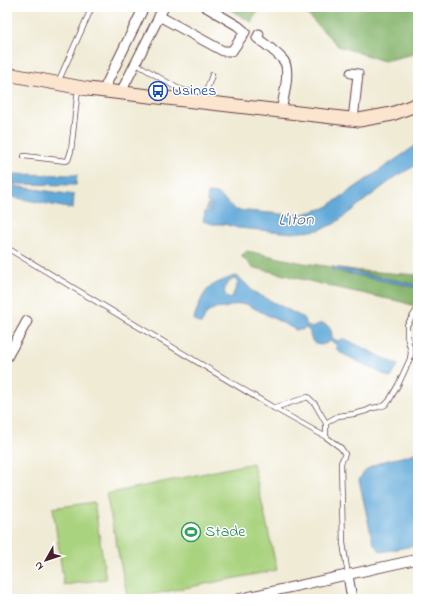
<svg xmlns="http://www.w3.org/2000/svg" width="425" height="606" font-family="'Indie Flower',sans-serif">
  <style>
    .green { fill: #aad37f; stroke: #7a7955 }
    .forest { fill: #87b56e; stroke: #686a4c }
    .water { fill: #61a9d8; stroke: #566482; fill-rule: evenodd }
    .lines { fill: none; stroke-linecap: round; stroke-linejoin: round }
    .service-casing { stroke: #633e44; stroke-width: 6 }
    .minor-casing { stroke: #633e44; stroke-width: 11 }
    .secondary-casing { stroke: #633e44; stroke-width: 15 }
    .service { stroke: #fff; stroke-width: 4.5 }
    .minor { stroke: #fff; stroke-width: 9 }
    .secondary { stroke: #fce5cf; stroke-width: 13 }
    .labels { text-anchor: middle; dominant-baseline: central; stroke-width: 3; stroke-linejoin: round; paint-order: stroke }
    .transit-label { font-size: 16px; fill: #164399; stroke: #fff; text-anchor: start }
    .leisure-label { font-size: 16px; fill: #27864d; stroke: #fff; text-anchor: start }
    .water-label { font-size: 17px; font-style: italic; fill: #545d79; stroke: #fff }
  </style>
  <rect width="100%" height="100%" fill="#fff"/>
  <filter id="ink" filterUnits="userSpaceOnUse"><feTurbulence type="fractalNoise" baseFrequency=".025" numOctaves="2"/><feDisplacementMap in="SourceGraphic" scale="8" xChannelSelector="R" yChannelSelector="G"/><feConvolveMatrix kernelMatrix="1 2 1 2 8 2 1 2 1" color-interpolation-filters="sRGB"/></filter>
  <filter id="wash" filterUnits="userSpaceOnUse"><feTurbulence type="fractalNoise" baseFrequency=".012" numOctaves="4" result="noise"/><feDisplacementMap in="SourceGraphic" scale="16" xChannelSelector="R" yChannelSelector="G"/><feGaussianBlur stdDeviation="0.9" result="paint"/><feColorMatrix in="noise" values="0 0 0 0 0 0 0 0 0 0 0 0 0 0 0 0 0 1.4 0 .05"/><feComposite in="paint" operator="in"/></filter>
  <g filter="url(#wash)">
    <rect width="100%" height="100%" fill="#f0ebd5"/>
    <g class="green">
      <polygon points="253,463 277,570 128,599 106,494"/>
      <polygon points="94,502 106,579 64,585 53,508"/>
    </g>
    <g class="forest">
      <polygon points="226,7 261,7 251,22"/>
      <polygon points="297,7 418,7 418,53 384,61 338,46 305,12"/>
      <polygon points="247,251 303,263 362,271 418,275 418,307 402,302 329,286 252,267 241,256"/>
    </g>
    <g class="water">
      <polygon points="418,144 418,164 394,178 334,224 319,230 293,233 238,228 224,224 213,224 203,221 204,216 206,215 204,214 205,211 210,211 212,210 212,209 206,209 207,204 213,206 213,205 207,202 208,193 218,194 236,210 293,215 303,214 325,208"/>
      <polygon points="7,174 77,175 76,185 7,184"/>
      <polygon points="7,185 74,195 73,209 7,196"/>
      <polygon points="332,267 418,285 418,288 332,270"/>
      <path d="M234 276 239 277 254 292 302 317 306 322V325L312 328C322 319 333 325 332 338L338 341C341 339 343 338 347 340L398 365 391 378 339 352 337 350 336 344 330 341C320 349 309 344 310 331L305 328 302 330H296L246 304H238L224 308 213 309 206 314 203 321 201 324 194 320C194 315 197 310 199 305 207 284 215 284 234 276ZM234 279 236 280 238 283 232 297 230 299C220 293 225 284 234 279Z"/>
      <path d="M418 452V545L381 552 374 544 372 539 359 480C367 462 390 460 406 456 410 455 414 453 418 452Z"/>
    </g>
  </g>
  <g filter="url(#ink)">
    <g class="lines">
      <g class="service-casing">
        <g id="service">
          <polyline points="135,63 177,88 186,91 206,92 212,75"/>
          <polyline points="58,82 92,7"/>
          <polyline points="24,156 66,161 68,160 71,151 78,89"/>
          <polyline points="7,248 274,408"/>
          <polyline points="326,423 338,416 354,414 366,411 372,408 379,407 385,405 389,401 398,385 410,359 411,352 407,336 407,325 418,308"/>
          <polyline points="326,437 326,423 315,404 308,397 274,408 326,437 341,448 345,454 341,463 343,543 348,575"/>
        </g>
      </g>
      <g class="minor-casing">
        <g id="minor">
          <polyline points="159,16 223,51 232,51 245,32 238,26 206,7"/>
          <path d="M259 34 257 38C266 45 277 52 284 61 291 71 283 99 281 111"/>
          <polyline points="351,73 358,74 353,120"/>
          <polyline points="103,91 144,7"/>
          <polyline points="121,92 164,7"/>
          <polyline points="7,357 27,321"/>
          <polyline points="348,575 352,599"/>
          <polyline points="238,599 418,559"/>
        </g>
      </g>
      <g class="secondary-casing">
        <polyline id="secondary" points="7,74 88,89 359,120 392,114 418,104"/>
      </g>
      <use href="#service" class="service"/>
      <use href="#minor" class="minor"/>
      <use href="#secondary" class="secondary"/>
    </g>
  </g>
  <defs>
    <g id="bus-ring" transform="scale(1)"><circle r="9.5" fill="#fff" stroke="#1a4fb4" stroke-width="1.5"/><path d="M-5-6H5V4H4V6H2V4H-2V6H-4V4H-5ZM-3.5-4V0h7V-4ZM-3.5 1.2v1.5H-2V1.2ZM2 1.2v1.5H3.5V1.2Z" fill="#1a4fb4"/></g>
    <g id="stadium-ring" transform="scale(1)"><circle r="9.5" fill="#fff" stroke="#2e9e5b" stroke-width="1.5"/><path d="M0-5a6.5 5 0 1 0 0 10a6.5 5 0 1 0 0-10ZM-3.5-1.8h7v3.6h-7Z" fill="#2e9e5b"/></g>
  </defs>
  <g fill-rule="evenodd">
    <use href="#bus-ring" x="158" y="91"/>
    <use href="#stadium-ring" x="191" y="532"/>
  </g>
  <g class="labels">
    <g class="transit-label">
      <text x="172" y="91">Usines</text>
    </g>
    <g class="leisure-label">
      <text x="205" y="532">Stade</text>
    </g>
    <g class="water-label">
      <text transform="translate(296 220) rotate(-1)">L'Iton</text>
    </g>
  </g>
  <rect width="425" height="606" fill="none" stroke="#fff" stroke-width="24"/>
  <g transform="translate(46 560) rotate(231)" stroke="#ffffff" stroke-width="3" paint-order="stroke">
  <path d="M0-3L7 15L0 10L-7 15Z" fill="#4a1f2b"/>
  <text y="-6" font-size="11" font-weight="bold" text-anchor="middle" fill="#4a1f2b">N</text>
  </g>
</svg>
